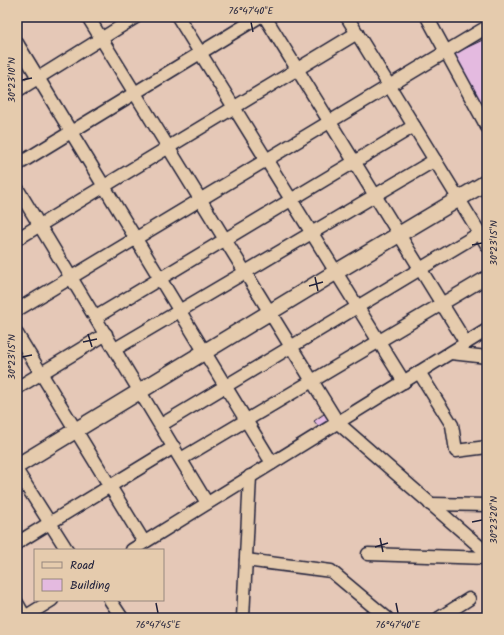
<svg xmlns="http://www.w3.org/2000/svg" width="504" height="635" font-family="Kalam,sans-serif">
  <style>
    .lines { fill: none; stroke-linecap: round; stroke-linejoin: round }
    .stream { stroke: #6e8db0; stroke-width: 3.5 }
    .building { fill: #e4bae0; stroke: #22223b; filter: url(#shadow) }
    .minor-casing { stroke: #22223b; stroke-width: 15 }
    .tertiary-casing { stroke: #22223b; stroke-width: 18 }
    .minor { stroke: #e5cbad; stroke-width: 12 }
    .tertiary { stroke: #e5cbad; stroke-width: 15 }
    .ticks { fill: none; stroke: #22223b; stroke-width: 1.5 }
    .neatline { fill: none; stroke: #22223b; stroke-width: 1.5 }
    .ticks-label { font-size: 10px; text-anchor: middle; fill: #22223b }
  </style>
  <defs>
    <filter id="shadow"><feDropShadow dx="3" dy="-3" stdDeviation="0" flood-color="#0004"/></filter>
  </defs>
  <rect width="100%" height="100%" fill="#e5c8b7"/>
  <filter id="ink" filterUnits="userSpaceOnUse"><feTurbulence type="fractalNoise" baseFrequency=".025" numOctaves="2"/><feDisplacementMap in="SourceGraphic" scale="8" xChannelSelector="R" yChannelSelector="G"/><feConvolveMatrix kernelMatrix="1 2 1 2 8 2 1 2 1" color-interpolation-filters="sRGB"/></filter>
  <g filter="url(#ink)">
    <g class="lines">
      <polyline class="stream" points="478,618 487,613"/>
    </g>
    <g class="building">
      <polygon points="487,38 487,118 453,54"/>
      <polygon points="327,412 334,423 322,431 314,421"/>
    </g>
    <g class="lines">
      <g class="minor-casing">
        <g id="minor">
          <polyline points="88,17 338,423 487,553"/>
          <polyline points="178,17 404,382"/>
          <polyline points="265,17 466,343"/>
          <polyline points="347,17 487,245"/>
          <polyline points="427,17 487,127"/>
          <polyline points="17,43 272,463"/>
          <polyline points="17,91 136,17"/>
          <polyline points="17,165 259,17"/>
          <polyline points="17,188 207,503"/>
          <polyline points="17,239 357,33"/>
          <polyline points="17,310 487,27"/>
          <polyline points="96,317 414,126"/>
          <polyline points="17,334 144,542"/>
          <polyline points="115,349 435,160"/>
          <polyline points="451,353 487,357"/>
          <polyline points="419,372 452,425 456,451 487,447"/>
          <polyline points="17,388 106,334"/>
          <polyline points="161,425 480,233"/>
          <polyline points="181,459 487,277"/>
          <polyline points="17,471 67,550"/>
          <polyline points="430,504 487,505"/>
          <polyline points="17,543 174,447"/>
          <polyline points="132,550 487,330"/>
          <polyline points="368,554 487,558"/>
          <polyline points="246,560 331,571 387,618"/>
          <polyline points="110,600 122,618"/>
          <polyline points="17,603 25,617"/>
          <polyline points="23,618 52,600"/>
          <polyline points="243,618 250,476"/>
          <polyline points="439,618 469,599"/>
        </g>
      </g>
      <g class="tertiary-casing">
        <polyline id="tertiary" points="17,466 336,272 487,182"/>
      </g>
      <use href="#minor" class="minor"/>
      <use href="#tertiary" class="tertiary"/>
    </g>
  </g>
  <path class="ticks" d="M251 22 253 32M22 80 32 78M472 245 482 243M315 277 318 291M309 286 323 282M88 334 92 347M83 342 97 339M22 357 32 355M472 522 482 520M380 538 383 552M375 547 388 543M156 603 158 613M396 603 398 613"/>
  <rect width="504" height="635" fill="none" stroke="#e5cbad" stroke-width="44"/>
  <rect x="34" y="549" width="130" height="52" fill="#e5cbad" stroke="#97877f"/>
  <rect x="42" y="562" width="20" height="6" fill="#e5cbad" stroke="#97877f"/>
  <text x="70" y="569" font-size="12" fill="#22223b">Road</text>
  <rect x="42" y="579" width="20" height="12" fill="#e4bae0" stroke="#97877f"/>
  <text x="70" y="589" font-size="12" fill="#22223b">Building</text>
  <rect x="22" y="22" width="460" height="591" class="neatline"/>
  <g class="ticks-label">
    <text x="251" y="14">76°47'40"E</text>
    <text transform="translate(11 80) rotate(-90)" y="4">30°23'10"N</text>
    <text transform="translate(493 243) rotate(-90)" y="4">30°23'15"N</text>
    <text transform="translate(11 357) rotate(-90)" y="4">30°23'15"N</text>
    <text transform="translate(493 520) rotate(-90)" y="4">30°23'20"N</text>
    <text x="158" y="628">76°47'45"E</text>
    <text x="398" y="628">76°47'40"E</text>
  </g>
</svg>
